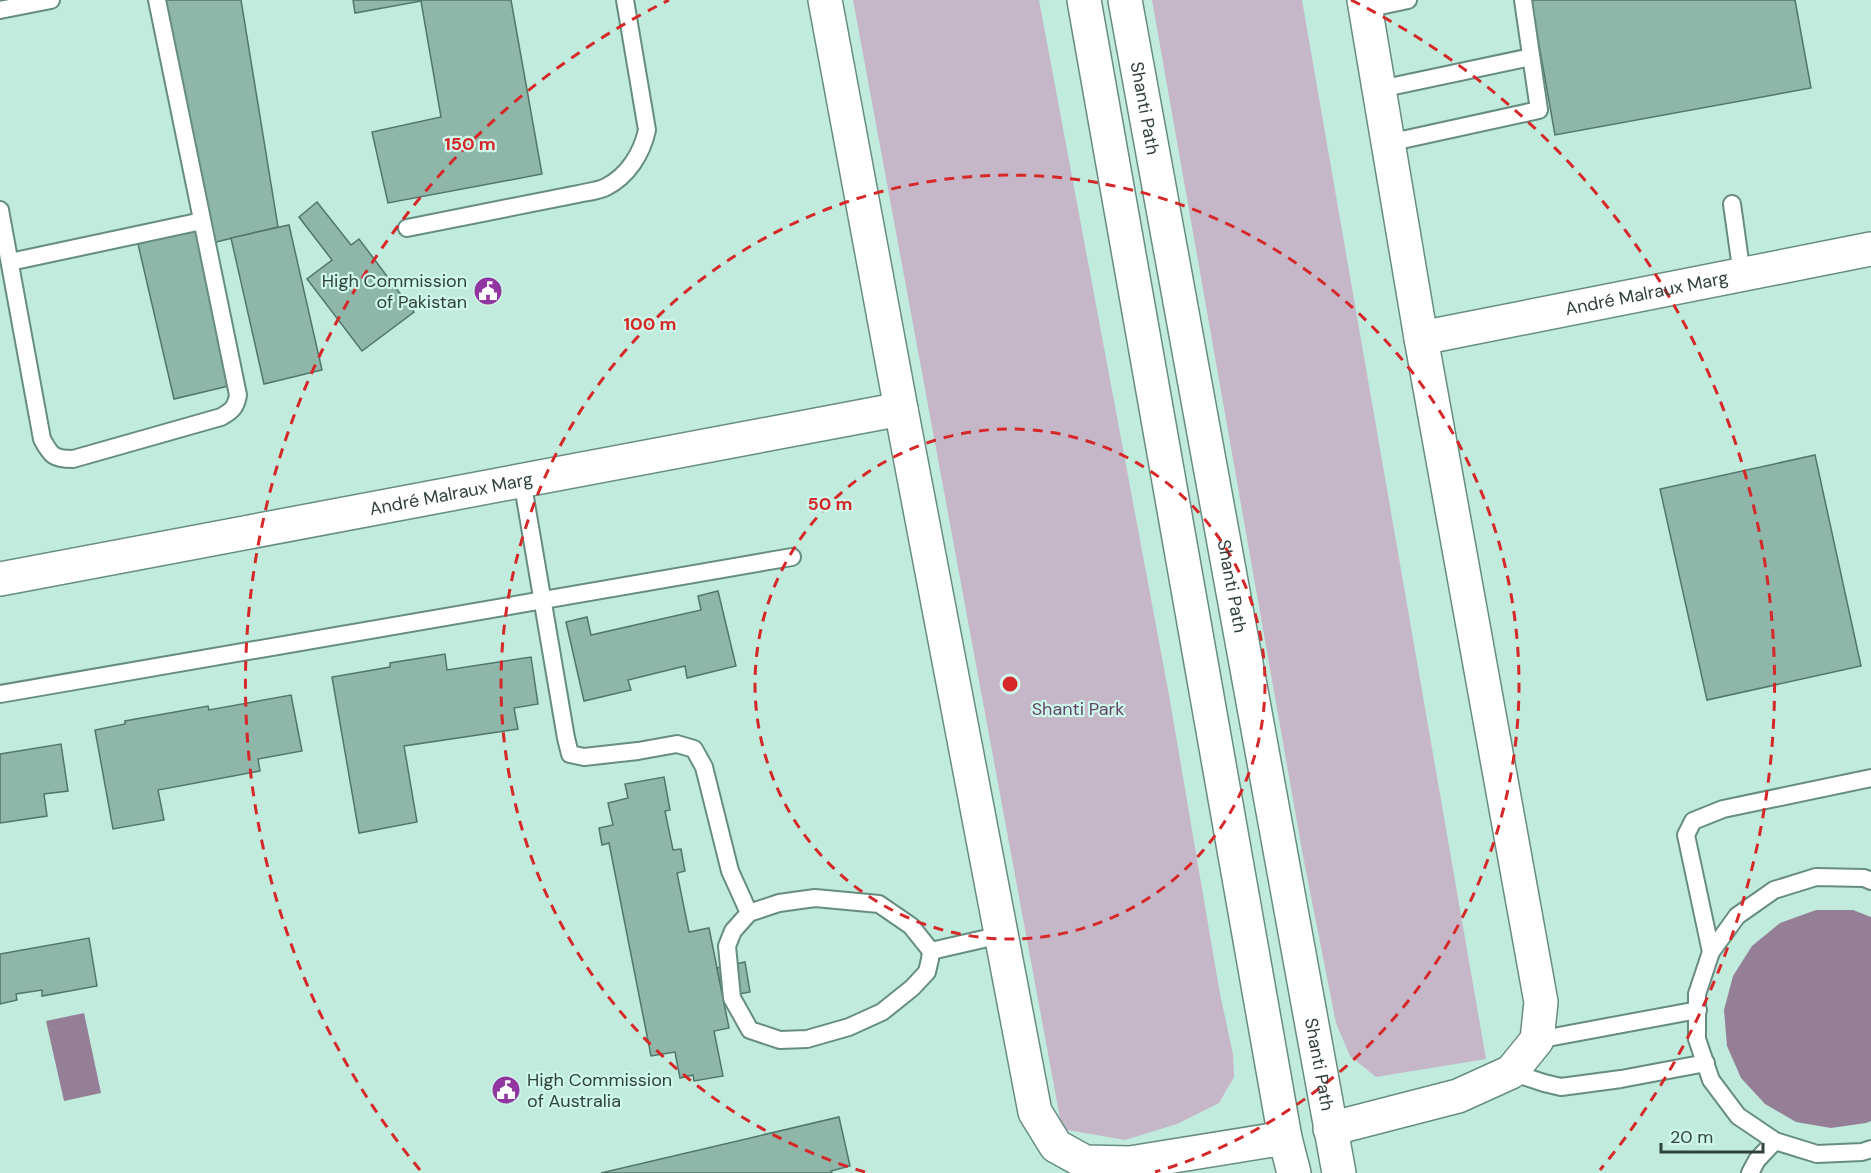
<svg xmlns="http://www.w3.org/2000/svg" width="1871" height="1173" font-family="'DM Sans',sans-serif">
  <style>
    .green { fill: #c6b7c8 }
    .water { fill: #947f97 }
    .building { fill: #8eb6a9; stroke: #51776b; stroke-width: 1.5 }
    .lines { fill: none; stroke-linecap: round; stroke-linejoin: round }
    .lane-casing { stroke: #668d81; stroke-width: 20 }
    .street-casing { stroke: #668d81; stroke-width: 36 }
    .secondary-casing { stroke: #668d81; stroke-width: 36 }
    .lane { stroke: #fff; stroke-width: 16 }
    .street { stroke: #fff; stroke-width: 33 }
    .secondary { stroke: #fff; stroke-width: 33 }
    .ring { fill: none; stroke: #d62828; stroke-width: 3; stroke-dasharray: 10 8 }
    .labels { text-anchor: middle; dominant-baseline: central; stroke-width: 4.5; stroke-linejoin: round; paint-order: stroke }
    .street-label { font-size: 18px; fill: #31413c; stroke: #cef8ea }
    .poi-label { font-size: 18px; fill: #31413c; stroke: #cef8ea; text-anchor: end }
    .park-label { font-size: 18px; fill: #644369; stroke: #cef8ea }
    .centre { fill: #d62828; stroke: #cef8ea; stroke-width: 3 }
    .ring-label { font-size: 18px; text-anchor: middle; font-weight: bold; fill: #d62828; stroke: #cef8ea; stroke-width: 4.5; stroke-linejoin: round; paint-order: stroke }
  </style>
  <rect width="100%" height="100%" fill="#c1ebdd"/>
  <g class="green">
    <polygon points="853,0 1039,0 1169,695 1220,994 1233,1054 1234,1077 1219,1103 1177,1124 1125,1140 1062,1129"/>
    <polygon points="1152,0 1302,0 1486,1059 1376,1077 1350,1056 1336,1023 1303,856"/>
  </g>
  <g class="water">
    <polygon points="1816,910 1853,910 1871,917 1871,1121 1866,1123 1831,1128 1796,1122 1765,1104 1741,1078 1727,1046 1724,1010 1733,976 1752,946 1780,923"/>
    <polygon points="84,1013 101,1093 64,1101 46,1021"/>
  </g>
  <g class="building">
    <polygon points="166,0 241,0 278,227 212,243"/>
    <polygon points="353,0 511,0 542,174 388,203 372,132 441,117 421,1 355,13"/>
    <polygon points="1531,0 1795,0 1811,88 1555,135"/>
    <polygon points="317,202 351,245 359,239 414,312 362,351 307,279 332,260 299,217"/>
    <polygon points="289,225 322,370 264,384 231,238"/>
    <polygon points="197,230 233,385 174,399 138,244"/>
    <polygon points="1815,455 1861,666 1707,700 1660,489"/>
    <polygon points="718,591 736,666 687,678 685,666 628,680 631,690 584,701 566,622 587,617 591,635 701,610 698,596"/>
    <polygon points="445,654 447,670 531,657 538,704 514,708 518,729 404,746 417,822 359,833 332,677 390,667 390,663"/>
    <polygon points="291,695 302,751 258,759 260,771 158,790 164,820 113,829 95,730 125,724 125,721 208,706 209,710"/>
    <polygon points="61,744 68,791 44,794 47,816 0,823 0,754"/>
    <polygon points="664,777 670,810 665,811 673,850 681,849 685,871 677,873 689,932 709,928 729,1028 714,1031 723,1076 694,1081 693,1075 680,1078 675,1052 651,1056 609,843 602,845 599,828 613,825 608,803 628,798 625,784"/>
    <polygon points="89,938 97,986 42,996 42,990 16,994 17,1000 0,1004 0,954"/>
    <polygon points="745,962 750,992 723,997 717,968"/>
    <polygon points="839,1117 850,1166 831,1171 832,1173 601,1173"/>
  </g>
  <g class="lines">
    <g class="lane-casing">
      <g id="lane">
        <polyline points="1366,9 1408,0"/>
        <polyline points="0,10 51,0"/>
        <polyline points="1380,89 1531,57"/>
        <polyline points="1388,143 1539,110 1523,0"/>
        <polyline points="1732,204 1742,275"/>
        <path d="M0 210 42 439C51 456 54 459 73 459L221 417C232 411 236 407 238 395L157 0"/>
        <path d="M407 228 578 194C587 192 598 191 606 187 628 176 642 153 647 130L625 0"/>
        <polyline points="10,262 202,221"/>
        <polyline points="522,480 566,738 570,754 584,757 638,751 677,744 694,749 704,767 730,871 749,913"/>
        <polyline points="0,694 792,557"/>
        <polyline points="1871,881 1864,878 1816,877 1774,890 1737,916 1711,952 1697,994 1697,1039 1711,1080 1738,1116 1775,1141 1817,1154 1862,1152 1871,1149"/>
        <polygon points="815,898 879,904 911,926 931,951 930,959 927,972 912,988 882,1012 849,1027 807,1039 780,1040 750,1030 732,998 727,946 733,931 749,913 779,903"/>
        <polyline points="931,951 1001,935"/>
        <polyline points="1711,952 1686,835 1693,821 1723,809 1871,778"/>
        <polyline points="1537,1040 1698,1010"/>
        <polyline points="1511,1072 1544,1083 1561,1087 1621,1079 1706,1063"/>
        <polyline points="1750,1173 1757,1160 1775,1141"/>
      </g>
    </g>
    <g class="street-casing">
      <g id="street">
        <polyline points="825,0 901,409 1035,1112 1056,1146 1085,1162 1130,1163 1285,1138"/>
        <path id="s1" d="M1421 338 1871 249"/>
        <path id="s2" d="M0 579 901 409"/>
        <polyline points="1330,1129 1458,1096 1511,1072 1537,1040 1541,1002 1421,338 1364,0"/>
      </g>
    </g>
    <g class="secondary-casing">
      <g id="secondary">
        <polyline points="1084,0 1285,1138 1294,1173"/>
        <path id="s3" d="M1125 0 1339 1173"/>
      </g>
    </g>
    <use href="#lane" class="lane"/>
    <use href="#street" class="street"/>
    <use href="#secondary" class="secondary"/>
  </g>
  <g class="ring">
    <circle cx="1010" cy="684" r="255"/>
    <path d="M865 1172A509 509 0 1 1 1155 1172"/>
    <path d="M420 1170A764 764 0 0 1 669 0M1351 0A764 764 0 0 1 1600 1170"/>
  </g>
  <defs>
    <g id="civic-disc" transform="scale(1.5)"><circle r="9.5" fill="#9135a0" stroke="#cef8ea"/><path d="M-.6-6.5H3V-4.5H.6V-3L4-1V1h2V6H-6V1h2V-1L-.6-3ZM-1.2 2.5V6h2.4V2.5Z" fill="#fff"/></g>
  </defs>
  <g fill-rule="evenodd">
    <use href="#civic-disc" x="488" y="291"/>
    <use href="#civic-disc" x="506" y="1090"/>
  </g>
  <g class="labels">
    <g class="street-label">
      <text stroke="none"><textPath href="#s3" startOffset="110">Shanti Path</textPath></text>
      <text stroke="none"><textPath href="#s1" startOffset="230">André Malraux Marg</textPath></text>
      <text stroke="none"><textPath href="#s2" startOffset="459">André Malraux Marg</textPath></text>
      <text stroke="none"><textPath href="#s3" startOffset="596">Shanti Path</textPath></text>
      <text stroke="none"><textPath href="#s3" startOffset="1082">Shanti Path</textPath></text>
    </g>
    <g class="poi-label">
      <text x="467" y="281">High Commission<tspan x="467" dy="21">of Pakistan</tspan></text>
      <text x="527" y="1080" text-anchor="start">High Commission<tspan x="527" dy="21">of Australia</tspan></text>
    </g>
    <g class="park-label">
      <text x="1078" y="709">Shanti Park</text>
    </g>
  </g>
  <circle cx="1010" cy="684" r="9" class="centre"/>
  <g class="ring-label">
    <text x="470" y="150">150 m</text>
    <text x="650" y="330">100 m</text>
    <text x="830" y="510">50 m</text>
  </g>
  <path d="M1661 1143v9h102v-9" fill="none" stroke="#31413c" stroke-width="3"/>
  <text x="1670" y="1143" font-size="18" fill="#31413c" stroke="#cef8ea" stroke-width="4.5" paint-order="stroke">20 m</text>
</svg>
